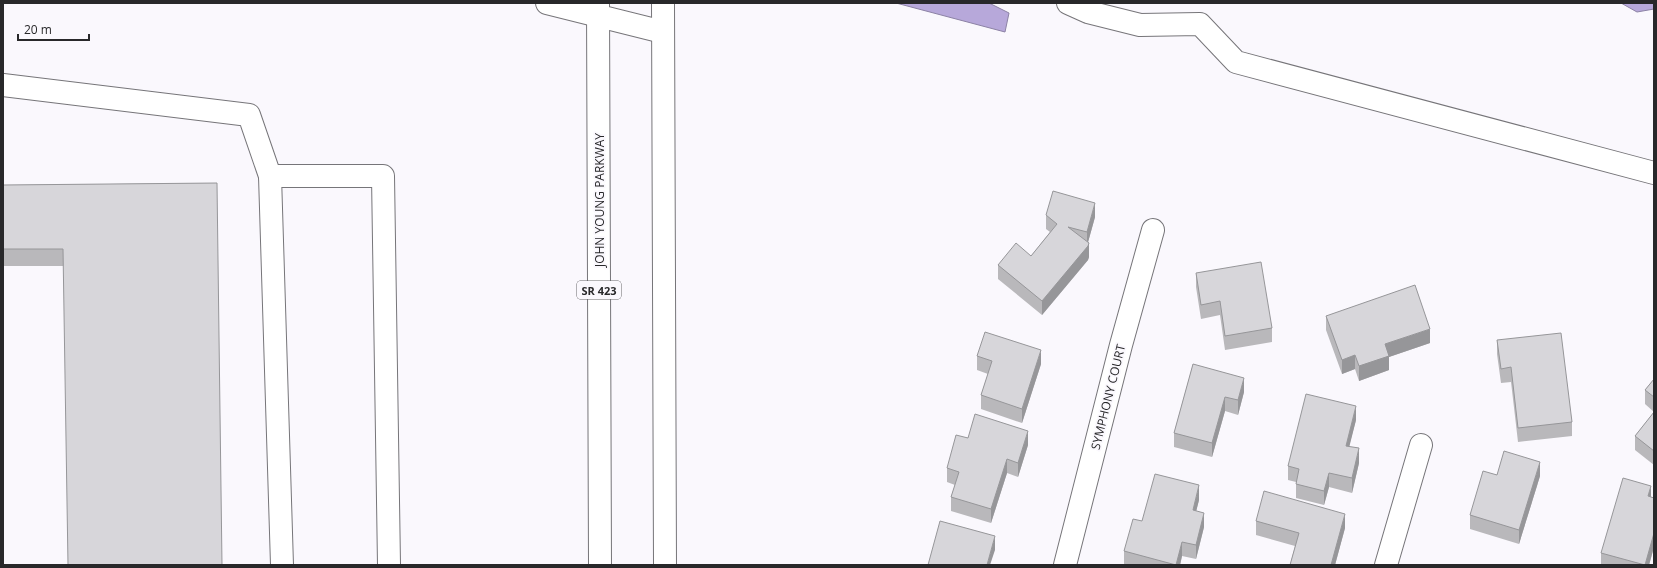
<svg xmlns="http://www.w3.org/2000/svg" width="1657" height="568" font-family="'Open Sans',sans-serif">
  <style>
    .water { fill: #b7a8da; stroke: #8c82a5 }
    .lines { fill: none; stroke-linecap: round; stroke-linejoin: round }
    .minor-casing { stroke: #767579; stroke-width: 24 }
    .major-casing { stroke: #767579; stroke-width: 24 }
    .minor { stroke: #fff; stroke-width: 22 }
    .major { stroke: #fff; stroke-width: 22 }
    .wall { fill: #b9b8bb }
    .shaded-wall { fill: #969699 }
    .building { fill: #d7d6da; stroke: #969699 }
    .labels { text-anchor: middle; dominant-baseline: central; stroke-width: 3.5; stroke-linejoin: round; paint-order: stroke }
    .shield { fill: #faf8fd; stroke: #676669; stroke-width: 1 }
    .shield-label { font-size: 11px; font-weight: bold; fill: #28282a }
    .street-label { font-size: 12px; fill: #28282a; stroke: #faf8fd }
  </style>
  <rect width="100%" height="100%" fill="#faf8fd"/>
  <g class="water">
    <polygon points="896,3 989,3 1009,13 1005,32"/>
    <polygon points="1621,3 1654,3 1654,9 1637,12"/>
  </g>
  <g class="lines">
    <g class="minor-casing">
      <g id="minor">
        <polyline points="547,3 663,32"/>
        <polyline points="1068,3 1088,12 1140,25 1200,24 1236,62 1654,173"/>
        <polyline points="3,85 249,115 270,176"/>
        <polyline points="282,565 270,176 383,176 389,565"/>
        <polyline points="1065,565 1121,345 1153,230"/>
        <polyline points="1386,565 1421,445"/>
      </g>
    </g>
    <g class="major-casing">
      <g id="major">
        <polyline points="598,3 600,565"/>
        <polyline points="663,3 665,565"/>
      </g>
    </g>
    <use href="#minor" class="minor"/>
    <use href="#major" class="major"/>
  </g>
  <g class="wall">
    <polygon points="217,183 63,266 3,266 3,185"/>
    <polygon points="1046,215 1095,217 1088,242 1089,257 1088,260 1042,315 998,279 998,265 1031,256 1050,232 1046,229"/>
    <polygon points="1196,273 1272,328 1272,342 1225,350 1220,315 1201,319 1196,287"/>
    <polygon points="1326,316 1430,343 1389,357 1389,370 1359,381 1355,369 1342,374 1326,330"/>
    <polygon points="1497,340 1572,422 1572,436 1518,442 1511,382 1501,383 1497,354"/>
    <polygon points="977,356 1041,364 1022,423 981,409 981,395 988,374 977,370"/>
    <polygon points="1193,364 1244,392 1238,415 1225,411 1212,457 1174,447 1174,433"/>
    <polygon points="1654,379 1654,412 1645,404 1645,390"/>
    <polygon points="1654,412 1654,465 1635,450 1635,436"/>
    <polygon points="1356,420 1349,446 1359,463 1352,493 1329,487 1324,505 1296,498 1296,482 1288,480 1288,466"/>
    <polygon points="968,438 1028,445 1018,477 1007,473 991,523 951,511 951,497 955,485 947,482 947,468"/>
    <polygon points="1497,475 1540,476 1519,544 1470,529 1470,515"/>
    <polygon points="1651,497 1654,498 1654,547 1649,565 1601,565 1601,553"/>
    <polygon points="1199,500 1196,511 1204,527 1196,559 1182,556 1180,565 1124,565 1124,551 1142,521"/>
    <polygon points="1256,521 1345,528 1335,565 1290,565 1295,546 1256,535"/>
  </g>
  <g class="shaded-wall">
    <polygon points="1095,203 1095,217 1087,246 1087,232"/>
    <polygon points="1089,243 1089,257 1088,260 1042,315 1042,301"/>
    <polygon points="1430,329 1430,343 1389,357 1389,370 1359,381 1359,366 1385,344"/>
    <polygon points="1041,350 1041,364 1022,423 1022,409"/>
    <polygon points="1355,355 1355,369 1342,374 1342,360"/>
    <polygon points="1244,378 1244,392 1238,415 1238,400"/>
    <polygon points="1225,397 1225,411 1212,457 1212,443"/>
    <polygon points="1356,406 1356,420 1346,460 1346,446"/>
    <polygon points="1028,431 1028,445 1018,477 1018,463"/>
    <polygon points="1359,448 1359,463 1352,493 1352,478"/>
    <polygon points="1007,459 1007,473 991,523 991,509"/>
    <polygon points="1540,462 1540,476 1519,544 1519,530"/>
    <polygon points="1329,473 1329,487 1324,505 1324,491"/>
    <polygon points="1199,485 1199,500 1193,524 1193,510"/>
    <polygon points="1651,486 1651,500 1648,496"/>
    <polygon points="1204,513 1204,527 1196,559 1196,545"/>
    <polygon points="1345,514 1345,528 1335,565 1331,565"/>
    <polygon points="1654,533 1654,547 1649,565 1645,565"/>
    <polygon points="995,536 995,550 990,565 987,565"/>
    <polygon points="1182,542 1182,556 1180,565 1176,565"/>
  </g>
  <g class="building">
    <polygon points="217,183 222,565 68,565 63,249 3,249 3,185"/>
    <polygon points="1053,191 1095,203 1087,232 1068,227 1089,243 1088,246 1042,301 998,265 1016,243 1031,256 1057,224 1046,215"/>
    <polygon points="1261,262 1272,328 1225,336 1220,301 1201,305 1196,273"/>
    <polygon points="1415,285 1430,329 1385,344 1389,356 1359,366 1355,355 1342,360 1326,316"/>
    <polygon points="985,332 1041,350 1022,409 981,395 992,361 977,356"/>
    <polygon points="1561,333 1572,422 1518,428 1511,367 1501,369 1497,340"/>
    <polygon points="1193,364 1244,378 1238,400 1225,397 1212,443 1174,433"/>
    <polygon points="1654,379 1654,397 1645,390"/>
    <polygon points="1306,394 1356,406 1346,446 1359,448 1352,478 1329,473 1324,491 1296,484 1299,469 1288,466"/>
    <polygon points="1654,412 1654,451 1635,436"/>
    <polygon points="975,414 1028,431 1018,463 1007,459 991,509 951,497 959,472 947,468 956,435 968,438"/>
    <polygon points="1504,451 1540,462 1519,530 1470,515 1483,471 1497,475"/>
    <polygon points="1155,474 1199,485 1193,510 1204,513 1196,545 1182,542 1176,565 1124,551 1133,519 1142,521"/>
    <polygon points="1623,478 1651,486 1648,496 1654,498 1654,533 1645,565 1601,553"/>
    <polygon points="1264,491 1345,514 1331,565 1290,565 1299,533 1256,521"/>
    <polygon points="940,521 995,536 987,565 928,565"/>
  </g>
  <g class="labels">
    <rect class="shield" x="577" y="281" width="44" height="18" rx="3"/>
    <g class="shield-label">
      <text x="599" y="290">SR 423</text>
    </g>
    <g class="street-label">
      <text transform="translate(599 200) rotate(-90)">JOHN YOUNG PARKWAY</text>
      <text transform="translate(1108 397) rotate(-76)">SYMPHONY COURT</text>
    </g>
  </g>
  <rect width="1657" height="568" fill="none" stroke="#28282a" stroke-width="8"/>
  <path d="M18 34v6h71v-6" fill="none" stroke="#28282a" stroke-width="2"/>
  <text x="24" y="34" font-size="12" fill="#28282a" stroke="#faf8fd" stroke-width="3" paint-order="stroke">20 m</text>
</svg>
